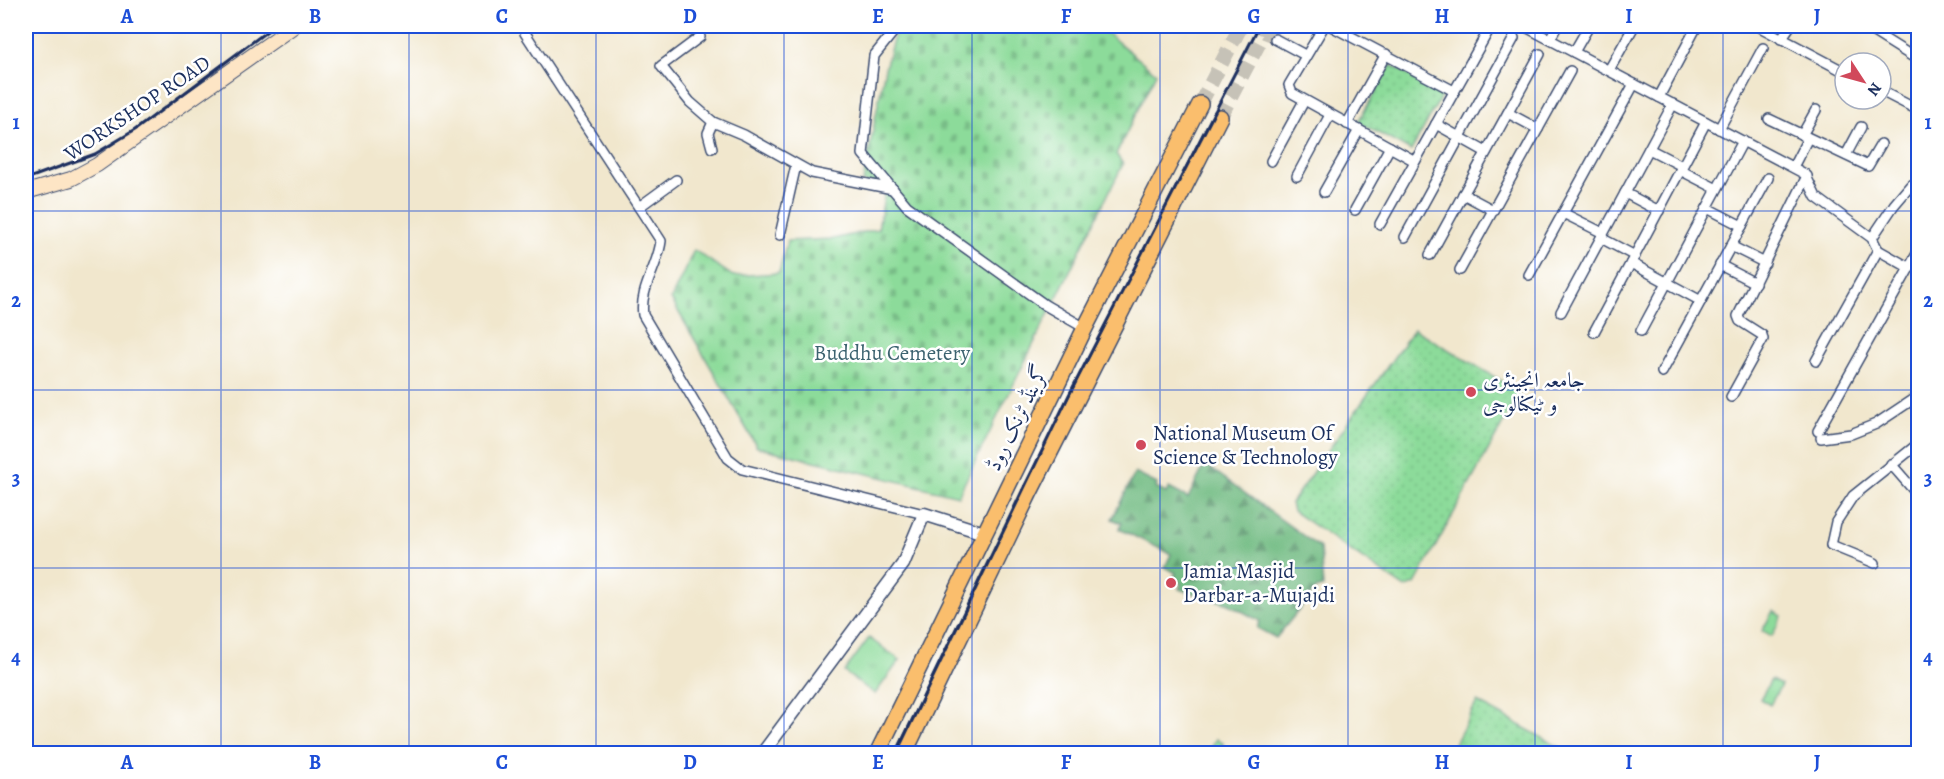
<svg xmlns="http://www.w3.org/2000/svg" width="1944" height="779" font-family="Alegreya,Amiri,serif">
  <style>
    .grass { fill: url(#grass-dots); stroke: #54857c; stroke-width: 1.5 }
    .forest { fill: url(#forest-firs); stroke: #467570; stroke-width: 1.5 }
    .cemetery { fill: url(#cemetery-stones); stroke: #54857c; stroke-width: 1.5 }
    .park { fill: url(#park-tufts); stroke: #54857c; stroke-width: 1.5 }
    .garden { fill: #8cdb9a; stroke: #54857c; stroke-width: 1.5 }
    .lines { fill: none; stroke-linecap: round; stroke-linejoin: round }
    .minor-tunnel { stroke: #c6c2b7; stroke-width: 9; stroke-dasharray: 9 4.5; stroke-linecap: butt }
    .primary-tunnel { stroke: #c6c2b7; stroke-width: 15; stroke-dasharray: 15 8; stroke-linecap: butt }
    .minor-casing { stroke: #3b4b6f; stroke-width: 12 }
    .tertiary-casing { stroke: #3b4b6f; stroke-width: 15 }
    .secondary-casing { stroke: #3b4b6f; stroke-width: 16 }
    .primary-casing { stroke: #3b4b6f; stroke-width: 18 }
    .minor { stroke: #fff; stroke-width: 9 }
    .tertiary { stroke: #fff; stroke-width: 12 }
    .secondary { stroke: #fde5c5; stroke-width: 14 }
    .primary { stroke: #fabe6d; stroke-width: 15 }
    .rail { stroke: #1b2f5e; stroke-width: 3 }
    .grid { fill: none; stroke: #1d4ed8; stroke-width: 1.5; stroke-opacity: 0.55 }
    .poi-dot { fill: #d1495b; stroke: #fff; stroke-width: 2 }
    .labels { text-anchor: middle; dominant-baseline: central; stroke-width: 5; stroke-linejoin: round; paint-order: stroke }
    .street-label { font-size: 21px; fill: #1b2f5e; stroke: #fff }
    .park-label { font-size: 21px; fill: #3d6370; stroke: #fff }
    .poi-label { font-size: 21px; fill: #1b2f5e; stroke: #fff; text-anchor: start }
    .neatline { fill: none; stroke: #1d4ed8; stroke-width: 2 }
    .grid-label { font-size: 20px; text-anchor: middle; font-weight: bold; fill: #1d4ed8 }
  </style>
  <defs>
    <pattern id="grass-dots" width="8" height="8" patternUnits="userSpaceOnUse" patternTransform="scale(1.5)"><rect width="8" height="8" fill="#8cdb9a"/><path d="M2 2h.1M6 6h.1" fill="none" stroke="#78bc87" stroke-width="1.8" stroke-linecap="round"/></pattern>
    <pattern id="forest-firs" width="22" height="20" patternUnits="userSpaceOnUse" patternTransform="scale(1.5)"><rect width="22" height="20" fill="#71bb82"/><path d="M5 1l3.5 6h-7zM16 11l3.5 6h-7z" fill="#5c986e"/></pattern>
    <pattern id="cemetery-stones" width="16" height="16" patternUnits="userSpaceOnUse" patternTransform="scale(1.5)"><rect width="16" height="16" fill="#8cdb9a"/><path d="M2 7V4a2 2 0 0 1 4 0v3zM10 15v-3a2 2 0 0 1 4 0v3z" fill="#78bc87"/></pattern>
    <pattern id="park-tufts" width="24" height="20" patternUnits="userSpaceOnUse" patternTransform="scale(1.5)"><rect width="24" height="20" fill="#8cdb9a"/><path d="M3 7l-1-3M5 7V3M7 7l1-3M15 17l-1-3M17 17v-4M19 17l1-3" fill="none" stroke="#78bc87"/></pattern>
  </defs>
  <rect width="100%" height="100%" fill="#fff"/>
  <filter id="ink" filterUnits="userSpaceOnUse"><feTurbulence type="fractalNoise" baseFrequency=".0167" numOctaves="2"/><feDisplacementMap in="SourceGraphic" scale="12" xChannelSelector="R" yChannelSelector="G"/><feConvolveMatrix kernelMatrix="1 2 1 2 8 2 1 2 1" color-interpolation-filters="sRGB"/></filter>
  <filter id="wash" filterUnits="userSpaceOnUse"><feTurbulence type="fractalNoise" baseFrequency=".008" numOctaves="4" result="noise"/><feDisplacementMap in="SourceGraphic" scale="24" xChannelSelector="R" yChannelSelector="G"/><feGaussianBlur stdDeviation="1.35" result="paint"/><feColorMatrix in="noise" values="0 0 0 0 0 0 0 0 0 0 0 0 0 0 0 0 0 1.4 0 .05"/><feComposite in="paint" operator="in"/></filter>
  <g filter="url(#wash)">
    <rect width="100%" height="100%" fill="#f1e7cd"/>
    <g class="grass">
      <polygon points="1391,65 1443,93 1411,151 1358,122"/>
      <polygon points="1414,329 1520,392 1415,584 1405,588 1293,511 1291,503"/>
      <polygon points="1477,702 1570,753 1450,753"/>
      <polygon points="1216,739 1223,743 1222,746 1238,753 1208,753"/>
    </g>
    <polygon class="forest" points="1205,464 1320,548 1323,587 1316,589 1276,638 1257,628 1260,621 1229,604 1179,589 1181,584 1174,577 1176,573 1165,567 1171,554 1119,529 1122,523 1112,519 1135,473 1157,484 1156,488 1166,493 1169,488 1188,498"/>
    <polygon class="cemetery" points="897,26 1098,26 1156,73 1116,154 1123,164 958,496 757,447 671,299 694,250 733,276 779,273 787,241 833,239 878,229 886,187 863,182 885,68"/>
    <polygon class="park" points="869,638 900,660 875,694 844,672"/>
    <g class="garden">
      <polygon points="1773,611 1782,616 1772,636 1762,631"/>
      <polygon points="1771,680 1781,685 1770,705 1760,699"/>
    </g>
  </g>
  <g filter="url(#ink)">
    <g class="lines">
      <polyline class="minor-tunnel" points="1263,34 1275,39"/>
      <g class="primary-tunnel">
        <polyline points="1200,104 1241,26"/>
        <polyline points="1220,117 1268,26"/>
      </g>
      <g class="minor-casing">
        <g id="minor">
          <path d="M527 26 525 33 661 241C658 267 639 289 643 315L728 458 742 469 924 514"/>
          <polyline points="898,26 874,56 863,154 907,206 1045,305 1085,328"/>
          <polyline points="1324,26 1289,85 1292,93 1415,161"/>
          <polyline points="1331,26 1454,91"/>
          <polyline points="1524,26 1805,174 1816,197 1872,238 1878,250 1816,361"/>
          <polyline points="1758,26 1845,72"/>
          <polyline points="1864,26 1918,60"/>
          <polyline points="700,37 661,66 690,102 713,122 744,135 812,173 893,189"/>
          <polyline points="1275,39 1305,55"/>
          <polyline points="1550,39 1557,26"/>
          <polyline points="1781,39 1790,26"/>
          <polyline points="1574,52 1589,26"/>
          <polyline points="1609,70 1634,26"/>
          <polyline points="1881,91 1918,110"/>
          <polyline points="1659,97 1697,26"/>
          <polyline points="1508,113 1538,129"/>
          <polyline points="1769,119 1868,166 1881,144"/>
          <polyline points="1347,124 1386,54"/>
          <polyline points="1436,124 1486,152"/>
          <polyline points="1719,129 1763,48"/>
          <polyline points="1802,135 1816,110"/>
          <polyline points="712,148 708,133 713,122"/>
          <polyline points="1649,149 1682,166"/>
          <polyline points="1846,155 1861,127"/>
          <polyline points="1271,161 1304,101"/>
          <polyline points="1793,167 1808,138"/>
          <polyline points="1680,170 1717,189"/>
          <polyline points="1297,176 1330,115"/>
          <polyline points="1324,192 1359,130"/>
          <polyline points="1625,193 1659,211"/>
          <polyline points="1463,194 1493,210"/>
          <polyline points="639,207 676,180"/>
          <polyline points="1707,208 1742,226"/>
          <polyline points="1355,210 1390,147"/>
          <polyline points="1563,213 1603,233"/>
          <polyline points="1380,224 1491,26"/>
          <polyline points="780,235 796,165"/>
          <polyline points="1405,237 1514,38"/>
          <polyline points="1601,238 1635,256"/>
          <polyline points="1872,238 1894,205 1911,185 1918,186"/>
          <polyline points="1731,246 1765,263"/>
          <polyline points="1878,250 1910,268"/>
          <polyline points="1430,255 1540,54"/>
          <polyline points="1631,263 1701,301"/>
          <polyline points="1720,265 1755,283"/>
          <polyline points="1460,270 1570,71"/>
          <polyline points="1529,275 1634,84"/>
          <polyline points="1561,312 1673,104"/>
          <polyline points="1641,331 1743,141"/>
          <polyline points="1594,332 1706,122"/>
          <polyline points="1662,372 1768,178"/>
          <polyline points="1731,397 1763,339 1762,335 1740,321 1738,316 1807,176"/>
          <polyline points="1818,431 1918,252"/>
          <polyline points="1821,438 1851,434 1876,424 1918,396"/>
          <polyline points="1891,464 1918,495"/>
          <polyline points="1875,563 1831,545 1836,522 1853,496 1918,444"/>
        </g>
      </g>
      <g class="tertiary-casing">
        <polyline id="tertiary" points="762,754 903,564 924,514 984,533"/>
      </g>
      <g class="secondary-casing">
        <polyline id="secondary" points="26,192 71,179 97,165 294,26"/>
      </g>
      <g class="primary-casing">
        <g id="primary">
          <polyline points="877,754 1085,328 1200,104"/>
          <polyline points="904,754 1029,494 1220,117"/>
        </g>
      </g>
      <use href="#minor" class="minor"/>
      <use href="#tertiary" class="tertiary"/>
      <use href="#secondary" class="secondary"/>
      <use href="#primary" class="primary"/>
      <g class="rail">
        <polyline points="26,179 95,154 135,130 274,26"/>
        <polyline points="896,754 1069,395 1259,26"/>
      </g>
    </g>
  </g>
  <path class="grid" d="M221 26V754M409 26V754M596 26V754M784 26V754M972 26V754M1160 26V754M1348 26V754M1535 26V754M1723 26V754M26 211H1918M26 390H1918M26 568H1918"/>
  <g class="poi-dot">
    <circle cx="1471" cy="392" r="6"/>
    <circle cx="1141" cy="445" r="6"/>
    <circle cx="1171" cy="583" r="6"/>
  </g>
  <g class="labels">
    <g class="street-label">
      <text transform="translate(137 108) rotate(-34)">WORKSHOP ROAD</text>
      <text transform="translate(1017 418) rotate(-64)">گرینڈ ٹرنک روڈ</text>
    </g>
    <g class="park-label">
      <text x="892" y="353">Buddhu Cemetery</text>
    </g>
    <g class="poi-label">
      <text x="1483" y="380">جامعہ انجینئری<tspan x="1483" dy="24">و ٹیکنالوجی</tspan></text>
      <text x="1153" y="433">National Museum Of<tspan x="1153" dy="24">Science &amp; Technology</tspan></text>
      <text x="1183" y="571">Jamia Masjid<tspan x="1183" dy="24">Darbar-a-Mujajdi</tspan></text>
    </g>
  </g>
  <rect width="1944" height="779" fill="none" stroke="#fff" stroke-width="66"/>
  <g transform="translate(1863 81) rotate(126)"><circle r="28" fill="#ffffff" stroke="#a4acbf" stroke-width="1.5"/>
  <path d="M0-4.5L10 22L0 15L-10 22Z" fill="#d1495b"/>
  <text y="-9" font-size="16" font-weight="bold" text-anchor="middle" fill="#1b2f5e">N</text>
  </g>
  <rect x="33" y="33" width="1878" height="713" class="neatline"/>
  <g class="grid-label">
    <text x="127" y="23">A</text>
    <text x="315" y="23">B</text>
    <text x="502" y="23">C</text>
    <text x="690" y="23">D</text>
    <text x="878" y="23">E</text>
    <text x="1066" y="23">F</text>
    <text x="1254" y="23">G</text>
    <text x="1442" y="23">H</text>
    <text x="1629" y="23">I</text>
    <text x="1817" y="23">J</text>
    <text x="16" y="129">1</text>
    <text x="1928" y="129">1</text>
    <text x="16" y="307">2</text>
    <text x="1928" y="307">2</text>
    <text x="16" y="485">3</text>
    <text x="1928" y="485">3</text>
    <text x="16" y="664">4</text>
    <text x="1928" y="664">4</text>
    <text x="127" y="769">A</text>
    <text x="315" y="769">B</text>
    <text x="502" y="769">C</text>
    <text x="690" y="769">D</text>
    <text x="878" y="769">E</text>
    <text x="1066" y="769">F</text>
    <text x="1254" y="769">G</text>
    <text x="1442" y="769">H</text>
    <text x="1629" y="769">I</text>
    <text x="1817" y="769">J</text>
  </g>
</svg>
